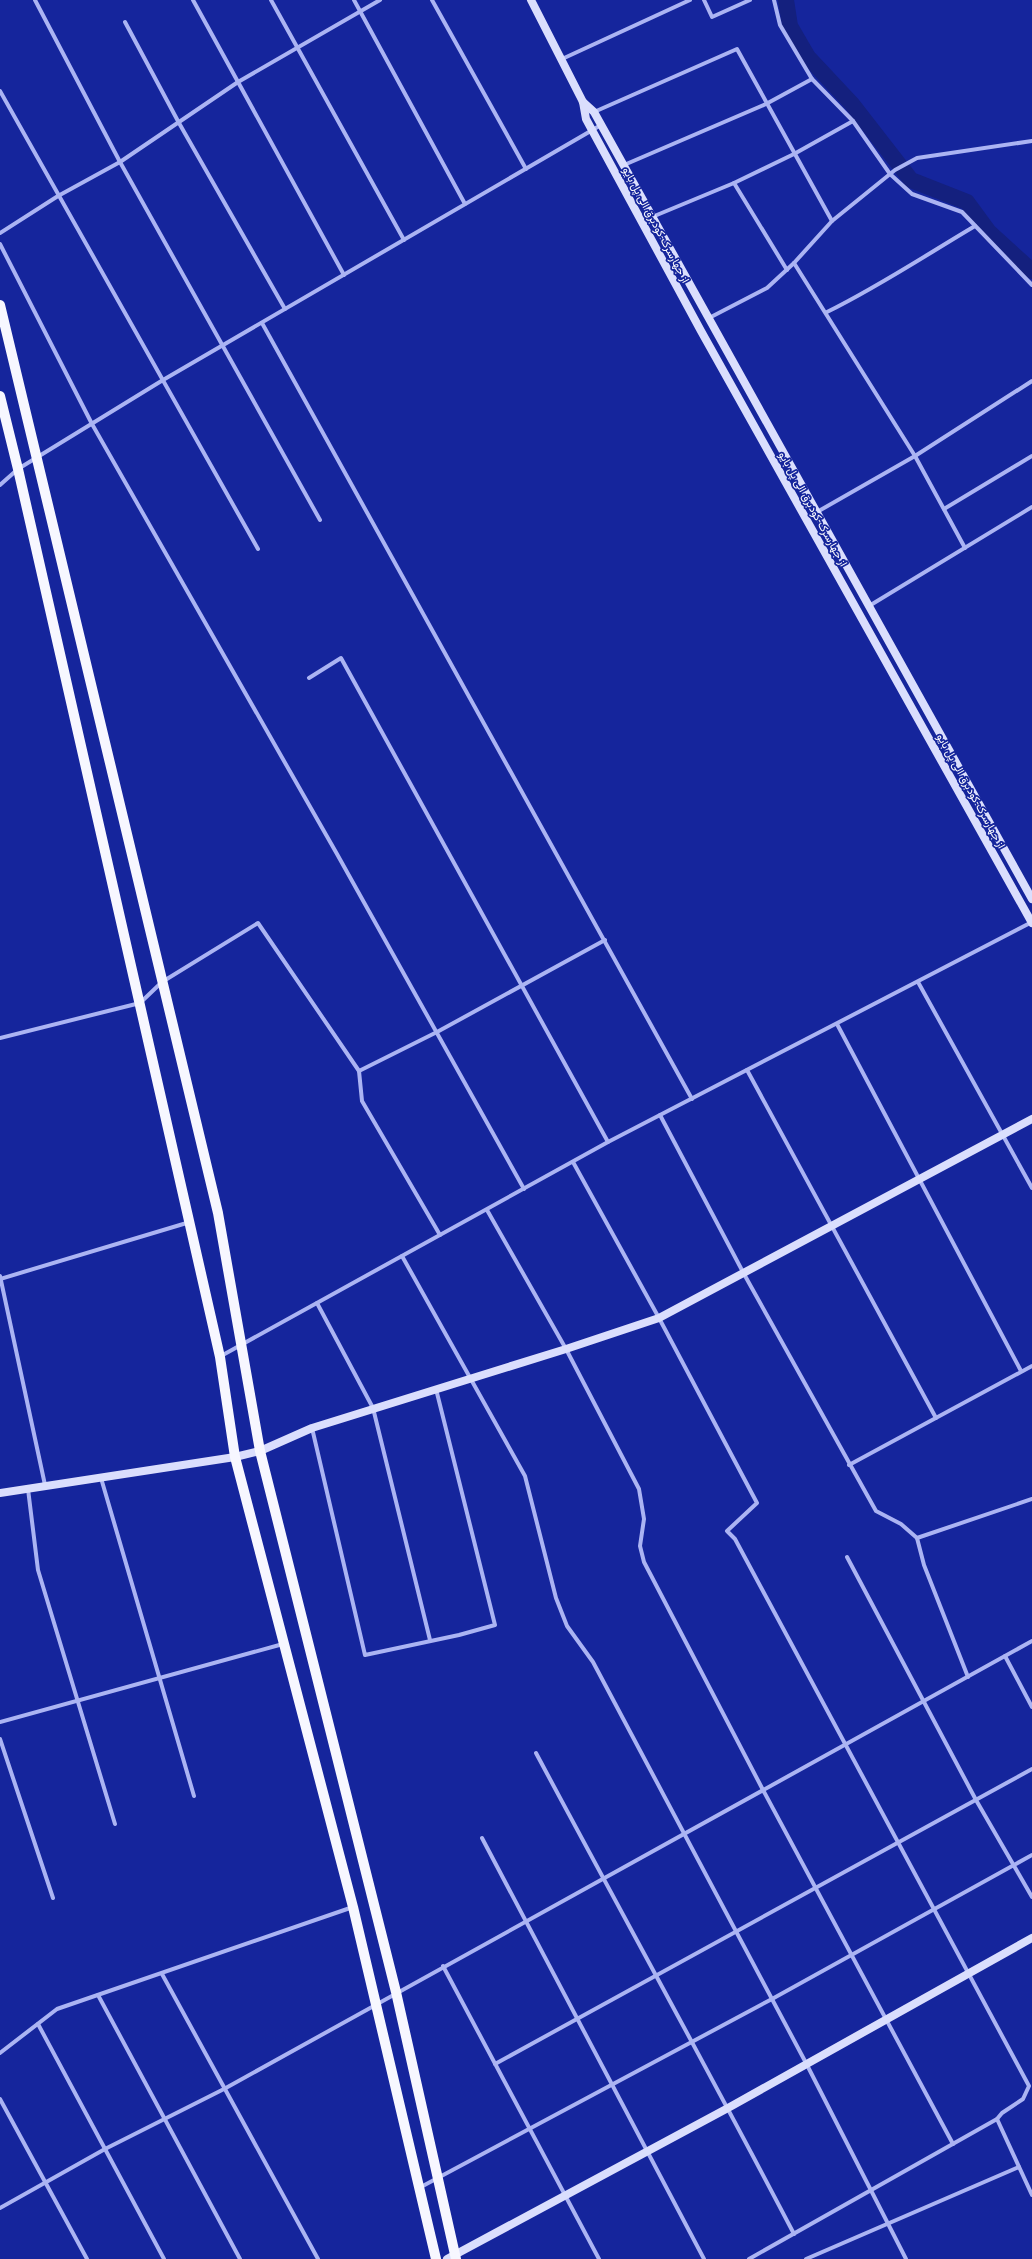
<svg xmlns="http://www.w3.org/2000/svg" width="1032" height="2259" font-family="Roboto,Vazirmatn,sans-serif">
  <style>
    .lines { fill: none; stroke-linecap: round; stroke-linejoin: round }
    .river { stroke: #14207e; stroke-width: 16 }
    .street { stroke: #abb4f3; stroke-width: 4 }
    .secondary { stroke: #dadefd; stroke-width: 8 }
    .primary { stroke: #f7f7ff; stroke-width: 10 }
    .labels { text-anchor: middle; dominant-baseline: central; stroke-width: 3.5; stroke-linejoin: round; paint-order: stroke }
    .street-label { font-size: 11px; fill: #fff; stroke: #15259c }
  </style>
  <rect width="100%" height="100%" fill="#15259c"/>
  <g class="lines">
    <polyline class="river" points="786,0 790,26 808,57 852,104 911,180 967,202 989,232 1032,271"/>
    <g class="street">
      <polyline points="35,0 120,162 320,520"/>
      <polyline points="193,0 344,275"/>
      <polyline points="271,0 404,240"/>
      <polyline points="354,0 465,204"/>
      <polyline points="432,0 526,169"/>
      <polyline points="704,0 712,17 750,0"/>
      <polyline points="774,0 780,25 812,79 853,121 890,174 912,194 962,212 1032,285"/>
      <polyline points="125,22 179,123 285,309"/>
      <polyline points="562,59 690,0"/>
      <polyline points="0,91 258,549"/>
      <polyline points="594,112 737,49 832,221"/>
      <polyline points="624,165 766,104 812,79"/>
      <polyline points="734,183 787,270"/>
      <polyline points="652,217 734,183 794,154 853,121"/>
      <polyline points="0,233 58,196 120,162 238,82 380,0"/>
      <polyline points="0,244 92,424 337,854 524,1189"/>
      <polyline points="794,263 915,456 965,548"/>
      <path d="M827 312C878 287 926 255 975 226"/>
      <polyline points="709,318 767,288 794,263 832,221 895,170 917,158 1032,141"/>
      <polyline points="262,323 692,1099"/>
      <polyline points="0,485 18,469 163,380 601,125"/>
      <polyline points="944,509 1032,456"/>
      <polyline points="817,512 915,456 1032,381"/>
      <polyline points="869,606 1032,507"/>
      <polyline points="309,678 341,658 608,1142"/>
      <polyline points="918,982 1032,1188"/>
      <polyline points="837,1024 1021,1371"/>
      <polyline points="0,1038 140,1003 162,982 258,923 359,1071 362,1101 440,1235"/>
      <polyline points="747,1070 936,1418"/>
      <polyline points="359,1071 437,1032 605,940"/>
      <polyline points="660,1115 744,1274 876,1511 901,1524 917,1538 924,1565 968,1677"/>
      <polyline points="573,1162 659,1318 757,1503 727,1531 735,1539 1029,2086 1023,2099 1002,2113 997,2119 749,2259"/>
      <polyline points="487,1210 566,1349 639,1489 644,1519 640,1546 644,1562 763,1790 953,2144"/>
      <polyline points="402,1256 525,1476 556,1598 567,1626 593,1662 806,2063 906,2259"/>
      <polyline points="0,1276 45,1485"/>
      <polyline points="0,1279 190,1222"/>
      <polyline points="317,1303 373,1408 430,1640"/>
      <polyline points="221,1356 608,1142 1032,922"/>
      <polyline points="312,1428 365,1655 459,1635 495,1625 436,1389"/>
      <polyline points="849,1465 1032,1366"/>
      <polyline points="101,1478 194,1796"/>
      <polyline points="28,1489 38,1570 115,1824"/>
      <polyline points="917,1538 1032,1499"/>
      <polyline points="847,1557 976,1800 1032,1897"/>
      <polyline points="1005,1656 1032,1707"/>
      <polyline points="0,1722 283,1644"/>
      <polyline points="0,1739 53,1898"/>
      <path d="M536 1753C622 1914 710 2073 794 2234"/>
      <polyline points="482,1838 704,2259"/>
      <polyline points="443,1966 599,2259"/>
      <polyline points="162,1974 318,2259"/>
      <polyline points="98,1995 240,2259"/>
      <polyline points="38,2024 164,2259"/>
      <polyline points="0,2053 57,2009 353,1907"/>
      <polyline points="495,2064 1032,1769"/>
      <polyline points="0,2099 87,2259"/>
      <polyline points="997,2119 1032,2195"/>
      <polyline points="419,2188 772,1999 1032,1855"/>
      <polyline points="0,2208 105,2149 224,2089 1032,1641"/>
      <polyline points="806,2259 1019,2167"/>
    </g>
    <g class="secondary">
      <polyline points="531,0 583,102 586,119 701,331 1032,923"/>
      <polyline points="583,102 594,112 1032,899"/>
      <polyline points="0,1493 235,1457 260,1451 312,1428 566,1349 659,1318 1032,1119"/>
      <polyline points="447,2259 728,2108 1032,1938"/>
    </g>
    <g class="primary">
      <polyline points="0,305 218,1213 260,1451 396,1992 456,2259"/>
      <polyline points="0,396 18,469 220,1357 235,1457 353,1907 436,2259"/>
    </g>
  </g>
  <g class="labels">
    <g class="street-label">
      <text transform="translate(656 225) rotate(62)">از جهارسرک-کودبرق الی پل بایو</text>
      <text transform="translate(813 509) rotate(61)">از جهارسرک-کودبرق الی پل بایو</text>
      <text transform="translate(971 791) rotate(61)">از جهارسرک-کودبرق الی پل بایو</text>
    </g>
  </g>
</svg>
